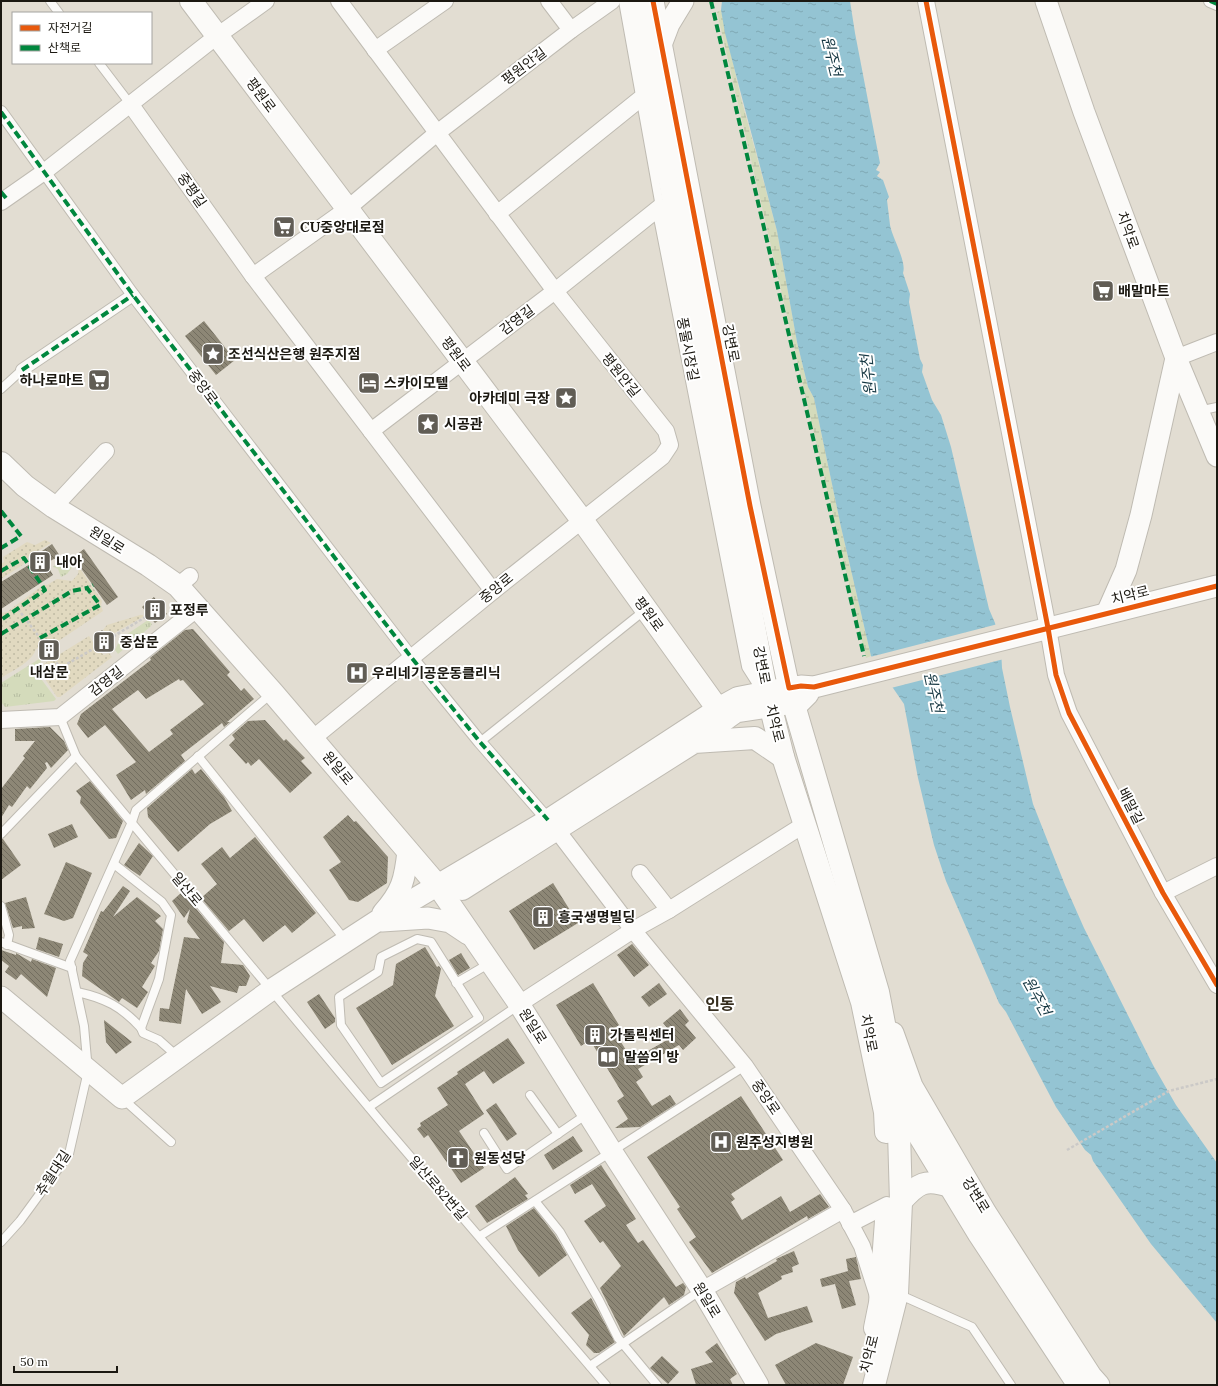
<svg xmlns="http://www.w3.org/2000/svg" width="1218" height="1386" font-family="Lora,'Noto Sans KR',serif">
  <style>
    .grass { fill: url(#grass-tufts) }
    .wetland { fill: url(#wetland-marsh) }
    .sand { fill: url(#sand-dots) }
    .water { fill: url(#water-ripples) }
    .pier { fill: #e2ddd2 }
    .building { fill: url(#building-back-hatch); fill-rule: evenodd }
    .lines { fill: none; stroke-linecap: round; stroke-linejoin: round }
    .service-casing { stroke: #bfbbb2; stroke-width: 10 }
    .pedestrian-casing { stroke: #bfbbb2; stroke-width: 14 }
    .minor-casing { stroke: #bfbbb2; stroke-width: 18 }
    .tertiary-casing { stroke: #bfbbb2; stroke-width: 23 }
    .secondary-casing { stroke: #bfbbb2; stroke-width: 24 }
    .path { stroke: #cbc9c7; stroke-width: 2.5; stroke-dasharray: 3 2; stroke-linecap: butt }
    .service { stroke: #fbfaf8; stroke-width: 8 }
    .pedestrian { stroke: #fbfaf8; stroke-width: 12 }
    .minor { stroke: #fbfaf8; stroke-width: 16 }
    .tertiary { stroke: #fbfaf8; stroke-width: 21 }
    .secondary { stroke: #fbfaf8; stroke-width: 22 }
    .quiet { stroke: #00873e; stroke-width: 4; stroke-dasharray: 8 4; stroke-linecap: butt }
    .cycleway-casing { stroke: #fff; stroke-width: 8 }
    .cycleway { stroke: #e8590c; stroke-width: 5 }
    .labels { text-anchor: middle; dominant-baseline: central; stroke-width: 4; stroke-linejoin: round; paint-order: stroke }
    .street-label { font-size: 14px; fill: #1b1811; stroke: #fff }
    .poi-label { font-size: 14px; font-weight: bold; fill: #1b1811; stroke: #fff; text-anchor: start }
    .water-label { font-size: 15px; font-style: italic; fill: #153742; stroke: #fff }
    .quarter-label { font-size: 16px; font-weight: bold; fill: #362e1f; stroke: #fff }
  </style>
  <defs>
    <pattern id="grass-tufts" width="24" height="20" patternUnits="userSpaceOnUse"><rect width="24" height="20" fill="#d4dbbb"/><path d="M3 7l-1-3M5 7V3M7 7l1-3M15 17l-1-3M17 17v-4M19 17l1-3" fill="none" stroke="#b5bba0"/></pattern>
    <pattern id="wetland-marsh" width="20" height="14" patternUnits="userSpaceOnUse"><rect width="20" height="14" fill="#d4dbbb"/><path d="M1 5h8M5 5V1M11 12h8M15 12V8" fill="none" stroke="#b5bba0"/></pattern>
    <pattern id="sand-dots" width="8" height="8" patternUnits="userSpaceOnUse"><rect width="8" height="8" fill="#e1d9c0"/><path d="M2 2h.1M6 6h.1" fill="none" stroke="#c0baa4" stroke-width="1.8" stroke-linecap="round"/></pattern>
    <pattern id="water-ripples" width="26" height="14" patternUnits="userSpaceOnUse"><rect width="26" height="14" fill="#94c4d3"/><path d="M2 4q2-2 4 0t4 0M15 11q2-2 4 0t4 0" fill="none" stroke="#7fa8b4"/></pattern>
    <pattern id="building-back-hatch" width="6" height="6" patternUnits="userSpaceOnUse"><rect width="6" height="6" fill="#8d8776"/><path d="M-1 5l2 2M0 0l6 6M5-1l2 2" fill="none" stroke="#726d5f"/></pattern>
  </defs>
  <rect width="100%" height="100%" fill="#e2ddd2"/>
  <g class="grass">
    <polygon points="67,553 74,565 67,574 61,577 58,569 53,567 64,554"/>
    <polygon points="148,620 152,624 150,627 118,654 115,650 120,639"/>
    <polygon points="39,659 41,661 36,672 56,699 54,701 5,707 1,702 1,683"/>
  </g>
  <polygon class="wetland" points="721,10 741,98 777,231 797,342 808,387 814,398 841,527 871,656 866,658 717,12"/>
  <g class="sand">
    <polygon points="45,540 51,543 28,557 24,564 1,579 1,564 4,562 3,557 27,542 35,545"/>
    <path d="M79 567 102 601 101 606 103 611 57 642 53 640 36 649C32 662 12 671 1 678V613L7 612 43 585H47L57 579 72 581 78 574Z"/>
    <polygon points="140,615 143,615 143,617 109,636 103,630 107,625"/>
    <polygon points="89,636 98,650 104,655 109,653 112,657 60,697 57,697 39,670 39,667"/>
  </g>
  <path class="water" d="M722 1H850L855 33 880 163 876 170 880 172 877 176 883 180 889 197 887 200C888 208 889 217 890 225 892 237 907 262 903 273L910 294 909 302 920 359 923 365 922 372 932 400 941 415 951 447 989 609 995 623 1001 649 1002 668 1010 707 1033 804 1065 885 1084 928 1153 1065 1176 1105 1217 1163V1323L1151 1244 1093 1161 1091 1155 1085 1150 1056 1107 1006 1012 999 1003 946 881 934 845 918 778 904 704 871 656 841 527 814 398 808 387 797 342 777 231 725 33 721 10Z"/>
  <polygon class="pier" points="998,624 1004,659 891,688 870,657"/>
  <g class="building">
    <polygon points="204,321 235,360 216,375 185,336"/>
    <polygon points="52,544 60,556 46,563 53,575 1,609 1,582 35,561 29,560"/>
    <polygon points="84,549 118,597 107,605 75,560 75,556"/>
    <polygon points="154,597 167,614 155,623 142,607"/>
    <path d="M193 629 230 672 227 675 241 691 244 688 254 699 227 722H230L224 727 222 723 181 755 185 761 146 794 145 790 131 800 116 775 136 762 105 725 88 738 77 724 81 714 151 660 150 658 185 630ZM179 679 180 681 183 680 204 704 170 730 173 734 149 752 112 709 138 690 146 699Z"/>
    <polygon points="102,630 114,645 106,652 93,638"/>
    <polygon points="265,720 284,741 286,739 305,758 301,761 312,773 290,793 259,759 251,766 248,762 246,764 229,745 235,739 232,735 248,721"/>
    <polygon points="50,727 64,741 68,750 51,768 47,762 45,763 47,768 30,789 27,786 12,807 9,805 1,818 1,789 25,758 23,756 35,741 15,741 15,729"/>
    <polygon points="192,769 195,774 201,769 224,797 232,811 210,824 178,852 148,817 147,808"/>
    <polygon points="90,781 123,821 116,838 109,839 80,803 81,797 76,791"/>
    <polygon points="348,815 354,822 356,821 388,857 387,883 358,902 349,900 329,870 341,862 323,837"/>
    <polygon points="72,824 78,837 54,848 48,834"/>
    <polygon points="255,837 316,913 292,933 285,925 263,942 244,919 229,931 201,898 217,884 201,864 222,847 230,858"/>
    <polygon points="1,839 3,839 21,865 1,880"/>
    <polygon points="139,843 153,856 140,876 124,865"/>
    <polygon points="66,862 92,873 73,918 64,921 44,914"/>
    <polygon points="553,883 578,923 534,950 509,911"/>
    <polygon points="123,886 130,891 113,917 137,897 161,916 155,921 163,929 159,951 151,963 155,966 142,987 148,992 137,1008 122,998 119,1002 82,976 83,963 88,955 83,952 101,911 103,912"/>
    <polygon points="182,892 224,942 221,963 243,965 250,976 246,986 239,986 237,993 210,986 221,1002 202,1014 186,989 181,1024 159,1021 160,1008 169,1009 184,937 200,939 187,922 190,909 184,918 172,901"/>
    <polygon points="26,897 35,928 22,929 22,926 13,928 5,903"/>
    <polygon points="39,937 63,944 59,957 36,949"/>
    <polygon points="632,944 649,965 634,977 617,955"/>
    <polygon points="425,947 437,967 439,966 441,969 435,996 454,1026 392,1065 356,1008 393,985 396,964"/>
    <polygon points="1,950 16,955 16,953 31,962 32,959 56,968 47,997 21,974 16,980 5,972 9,966 1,960"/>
    <polygon points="461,953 470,968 458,975 449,960"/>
    <polygon points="593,983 619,1025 613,1029 632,1060 674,1036 663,1023 680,1009 689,1021 685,1025 696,1038 683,1050 679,1045 638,1069 643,1077 636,1082 652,1106 670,1095 676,1104 640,1127 615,1128 628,1119 617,1101 624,1096 590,1040 581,1046 556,1005"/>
    <polygon points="659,983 667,994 649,1007 641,997"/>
    <polygon points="319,994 335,1018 335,1022 325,1029 307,1002"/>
    <polygon points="104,1020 132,1042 116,1054 106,1042"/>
    <polygon points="508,1038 525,1063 493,1084 484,1071 465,1084 484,1114 459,1131 484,1168 461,1183 428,1135 424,1138 417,1129 421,1126 420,1123 448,1105 437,1088 458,1074 457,1072"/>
    <polygon points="741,1096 783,1160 731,1194 735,1199 731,1202 742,1220 781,1196 790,1212 820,1194 829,1207 808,1219 807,1216 712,1273 689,1242 696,1237 677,1209 680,1207 647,1157"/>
    <polygon points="496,1103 517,1134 507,1141 486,1110"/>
    <polygon points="573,1136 583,1151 553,1170 544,1155"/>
    <polygon points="601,1165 636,1219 626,1225 638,1243 643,1240 676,1287 683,1283 686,1287 684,1295 669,1305 664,1297 624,1336 600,1288 621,1266 603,1241 600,1243 584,1221 606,1206 592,1184 575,1194 570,1185"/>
    <polygon points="515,1177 528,1194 525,1195 528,1199 487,1223 475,1206"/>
    <polygon points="534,1208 555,1235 567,1255 539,1277 518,1250 506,1226"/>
    <polygon points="794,1251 799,1264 792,1267 793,1272 781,1276 782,1279 758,1293 768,1318 807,1306 813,1322 776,1334 765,1341 734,1293 736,1282 745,1277 746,1279 777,1261 776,1259"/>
    <polygon points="856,1257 861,1279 849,1281 856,1305 842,1309 835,1284 822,1287 820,1279 848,1271 846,1259"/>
    <polygon points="591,1298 615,1342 599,1353 594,1353 586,1345 589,1335 571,1313"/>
    <polygon points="717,1343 737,1374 730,1379 733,1385 696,1385 691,1369 713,1362 705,1352"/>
    <polygon points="816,1343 853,1357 843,1385 786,1385 775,1365"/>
    <polygon points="662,1356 679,1372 668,1384 650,1368"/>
  </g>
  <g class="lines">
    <g class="service-casing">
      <g id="service">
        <polyline points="50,1 59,13"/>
        <polyline points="623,1 660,207"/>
        <polyline points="99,63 131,105"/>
        <polyline points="1,389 22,370"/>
        <polyline points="1198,411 1217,407"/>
        <polyline points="60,717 76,756 386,1128 606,1385"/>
        <polyline points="480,742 645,610"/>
        <polyline points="198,756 346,941"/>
        <polyline points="1,834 76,756"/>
        <polyline points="114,864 162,902 171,915 159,979 141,1028 143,1033 159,1040 178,1057"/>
        <polyline points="1,906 9,935 7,945"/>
        <polygon points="417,939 431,942 479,1018 381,1083 341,1025 339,997 378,972 381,957"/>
        <polyline points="1,942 72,968"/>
        <polyline points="456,983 490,963"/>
        <path d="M77 992C105 998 122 1007 141 1028"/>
        <polyline points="530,1095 558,1134"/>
        <polyline points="122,1098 171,1142"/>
        <polyline points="369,1107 519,1005"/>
        <polyline points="484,1133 507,1169 587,1114"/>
        <polyline points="535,1201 560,1232 599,1300 618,1338 657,1385"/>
        <polyline points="480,1236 745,1066"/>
        <polyline points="1,1242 20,1221 69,1154 88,1071 84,1026 70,961 132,822 136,810 272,693"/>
        <polyline points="898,1294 972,1327 1011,1385"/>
        <polyline points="590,1366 701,1290"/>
      </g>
    </g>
    <g class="pedestrian-casing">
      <g id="pedestrian">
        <polyline points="1210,1 1217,4"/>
        <polyline points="1,112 133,295 411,657 480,742 548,820"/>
        <polyline points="22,370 133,295"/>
      </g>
    </g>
    <g class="minor-casing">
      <g id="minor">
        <polyline points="549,1 571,30"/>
        <polyline points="926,1 1048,628 1056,675 1069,713 1163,893 1217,985"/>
        <polyline points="375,50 445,1"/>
        <polyline points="131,105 253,276 493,591"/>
        <polyline points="1,202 44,172 217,36 266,1"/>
        <polyline points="497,214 640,99"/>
        <polyline points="253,276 347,209 437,133 571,30 612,1"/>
        <polyline points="1176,358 1217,342"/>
        <polyline points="371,431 555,291 660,207 750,666 764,688"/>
        <polyline points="54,507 106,451"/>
        <polyline points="178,586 190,576"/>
        <polyline points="1,720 60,717 198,608"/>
        <polyline points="312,739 493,591 662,457 670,445 666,431 555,291 339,1"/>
        <polyline points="556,829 633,930 745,1066 843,1210 862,1246 878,1296"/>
        <polyline points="640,873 669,910"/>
        <polyline points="1163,893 1217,866"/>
        <polyline points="519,1004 633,930 669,910 805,824"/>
        <polyline points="850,1224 887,1205"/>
        <polyline points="702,1290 843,1210"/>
      </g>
    </g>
    <g class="tertiary-casing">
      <g id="tertiary">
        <polyline points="635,1 767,692"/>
        <polyline points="653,1 750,506 789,688 801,686 814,687 1217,586"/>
        <polyline points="1046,1 1084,112 1176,358 1217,456"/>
        <polyline points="661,45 669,24 683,1"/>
        <polyline points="1107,613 1126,570 1141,515 1176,358"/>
        <polyline points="711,730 736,712 800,702 808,694"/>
        <polyline points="437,885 519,1004 612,1152 702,1290 758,1385"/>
        <path d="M383 913C402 892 405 879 408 851"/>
        <polyline points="382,921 428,918 450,922 468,934"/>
        <polyline points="1,997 122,1098 271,990 377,921 548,820 718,709"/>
        <polyline points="893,1033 912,1086 986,1213 1091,1376 1099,1385"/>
        <polyline points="898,1097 914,1128 979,1235 1078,1385"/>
        <path d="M901 1202C918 1183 925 1178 951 1187"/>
      </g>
    </g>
    <g class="secondary-casing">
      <g id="secondary">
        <polyline points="191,1 582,520 725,719"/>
        <polyline points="1,463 25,486 54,507 148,565 178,586 273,693 437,885 462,889 694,742 755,738 783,757"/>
        <polyline points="767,692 783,757 862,1002 885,1112 886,1132"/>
        <polyline points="718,709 738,698 789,688 878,992 898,1097 901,1202 897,1294 874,1385"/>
        <polyline points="875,1328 880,1303 886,1221"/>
      </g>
    </g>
    <g class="path">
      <polyline points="18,609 46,646"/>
      <polyline points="109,639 149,615"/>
      <polyline points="51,654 60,668 100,645"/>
      <polyline points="1067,1150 1169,1091 1217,1079"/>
    </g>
    <use href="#service" class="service"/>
    <use href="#pedestrian" class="pedestrian"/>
    <use href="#minor" class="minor"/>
    <use href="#tertiary" class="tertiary"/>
    <use href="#secondary" class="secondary"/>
    <g class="quiet">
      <polyline points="711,1 864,656"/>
      <polyline points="1210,1 1217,4"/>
      <polyline points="1,112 133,295 411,657 480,742 548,820"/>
      <polyline points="1,192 6,198"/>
      <polyline points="22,370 133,295"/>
      <polyline points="1,511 21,536 1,548"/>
      <polyline points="1,571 24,558 45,590 1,620"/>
      <polyline points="1,634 72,591 87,588"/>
      <polyline points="40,638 100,605 87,588 93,585"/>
    </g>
    <g class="cycleway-casing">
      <g id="cycleway">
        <polyline points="653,1 750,506 789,688 801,686 814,687 1217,586"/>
        <polyline points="926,1 1048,628 1056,675 1069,713 1163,893 1217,985"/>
      </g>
    </g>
    <use href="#cycleway" class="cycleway"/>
  </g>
  <defs>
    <g id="supermarket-square" transform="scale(1.15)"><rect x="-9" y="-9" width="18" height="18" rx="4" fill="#615d55" stroke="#fff"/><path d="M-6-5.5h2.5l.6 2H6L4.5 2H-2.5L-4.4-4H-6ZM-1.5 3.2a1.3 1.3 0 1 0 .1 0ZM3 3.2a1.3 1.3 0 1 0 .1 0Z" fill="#fff"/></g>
    <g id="sight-square" transform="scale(1.15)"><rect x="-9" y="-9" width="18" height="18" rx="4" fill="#615d55" stroke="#fff"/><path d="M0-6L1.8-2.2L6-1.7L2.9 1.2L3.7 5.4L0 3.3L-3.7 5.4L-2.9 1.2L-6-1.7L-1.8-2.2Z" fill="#fff"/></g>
    <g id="hotel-square" transform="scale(1.15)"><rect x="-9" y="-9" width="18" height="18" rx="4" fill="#615d55" stroke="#fff"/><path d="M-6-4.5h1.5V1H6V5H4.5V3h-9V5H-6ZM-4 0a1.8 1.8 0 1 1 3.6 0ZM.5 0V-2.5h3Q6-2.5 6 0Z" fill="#fff"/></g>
    <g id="building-square" transform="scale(1.15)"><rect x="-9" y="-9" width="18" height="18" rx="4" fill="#615d55" stroke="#fff"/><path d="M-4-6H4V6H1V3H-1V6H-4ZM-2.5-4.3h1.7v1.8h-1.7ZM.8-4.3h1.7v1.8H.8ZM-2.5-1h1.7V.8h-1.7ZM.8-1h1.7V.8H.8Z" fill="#fff"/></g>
    <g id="hospital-square" transform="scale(1.15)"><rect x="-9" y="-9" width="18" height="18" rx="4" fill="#615d55" stroke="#fff"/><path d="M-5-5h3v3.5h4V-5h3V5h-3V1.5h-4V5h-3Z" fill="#fff"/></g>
    <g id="library-square" transform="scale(1.15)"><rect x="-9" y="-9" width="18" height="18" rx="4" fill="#615d55" stroke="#fff"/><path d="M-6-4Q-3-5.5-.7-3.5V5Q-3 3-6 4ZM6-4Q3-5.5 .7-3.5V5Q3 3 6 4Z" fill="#fff"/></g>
    <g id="church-square" transform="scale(1.15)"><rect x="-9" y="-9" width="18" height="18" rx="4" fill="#615d55" stroke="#fff"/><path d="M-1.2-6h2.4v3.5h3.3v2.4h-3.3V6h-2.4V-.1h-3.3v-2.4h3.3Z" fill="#fff"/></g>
  </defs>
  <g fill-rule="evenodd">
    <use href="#supermarket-square" x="284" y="227"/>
    <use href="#supermarket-square" x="1103" y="291"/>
    <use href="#sight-square" x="213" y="354"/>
    <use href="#supermarket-square" x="99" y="380"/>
    <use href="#hotel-square" x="369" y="383"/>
    <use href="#sight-square" x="566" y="398"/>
    <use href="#sight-square" x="428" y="424"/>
    <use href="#building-square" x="40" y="562"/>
    <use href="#building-square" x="155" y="610"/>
    <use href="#building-square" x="104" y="642"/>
    <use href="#building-square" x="49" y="650"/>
    <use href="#hospital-square" x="357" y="673"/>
    <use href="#building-square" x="543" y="917"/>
    <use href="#building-square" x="595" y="1035"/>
    <use href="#library-square" x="608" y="1057"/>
    <use href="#hospital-square" x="721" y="1142"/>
    <use href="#church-square" x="458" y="1158"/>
  </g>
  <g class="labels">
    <g class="street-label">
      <text transform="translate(524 66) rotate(-37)">평원안길</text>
      <text transform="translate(261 95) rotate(53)">평원로</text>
      <text transform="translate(192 190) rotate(55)">중평길</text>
      <text transform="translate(1128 230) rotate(70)">치악로</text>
      <text transform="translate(517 320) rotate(-37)">감영길</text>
      <text transform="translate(731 343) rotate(79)">강변로</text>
      <text transform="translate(688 349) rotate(79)">풍물시장길</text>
      <text transform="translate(456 354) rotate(53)">평원로</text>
      <text transform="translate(621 375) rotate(51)">평원안길</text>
      <text transform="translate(203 387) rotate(53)">중앙로</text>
      <text transform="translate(107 540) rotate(32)">원일로</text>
      <text transform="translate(496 588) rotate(-39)">중앙로</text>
      <text transform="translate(1130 595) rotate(-14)">치악로</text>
      <text transform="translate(649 614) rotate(54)">평원로</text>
      <text transform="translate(762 665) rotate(79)">강변로</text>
      <text transform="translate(106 681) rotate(-38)">감영길</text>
      <text transform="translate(775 723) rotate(76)">치악로</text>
      <text transform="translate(338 768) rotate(50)">원일로</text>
      <text transform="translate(1131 806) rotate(63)">배말길</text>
      <text transform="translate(187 889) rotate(50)">일산로</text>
      <text transform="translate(533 1026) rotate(58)">원일로</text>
      <text transform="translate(869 1033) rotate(79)">치악로</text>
      <text transform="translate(766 1097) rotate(56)">중앙로</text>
      <text transform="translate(53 1173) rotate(-57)">추월대길</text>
      <text transform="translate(438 1188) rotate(49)">일산로82번길</text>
      <text transform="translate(976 1195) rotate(59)">강변로</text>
      <text transform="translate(707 1300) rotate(59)">원일로</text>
      <text transform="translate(869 1354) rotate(-76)">치악로</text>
    </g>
    <g class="poi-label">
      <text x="300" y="227">CU중앙대로점</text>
      <text x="1118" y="291">배말마트</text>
      <text x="228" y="354">조선식산은행 원주지점</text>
      <text x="84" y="380" text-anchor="end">하나로마트</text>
      <text x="384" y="383">스카이모텔</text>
      <text x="550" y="398" text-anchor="end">아카데미 극장</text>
      <text x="444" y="424">시공관</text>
      <text x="56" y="562">내아</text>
      <text x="170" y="610">포정루</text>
      <text x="120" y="642">중삼문</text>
      <text x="49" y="672" text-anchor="middle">내삼문</text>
      <text x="372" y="673">우리네기공운동클리닉</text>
      <text x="558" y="917">흥국생명빌딩</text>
      <text x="610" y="1035">가톨릭센터</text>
      <text x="624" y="1057">말씀의 방</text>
      <text x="736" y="1142">원주성지병원</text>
      <text x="474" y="1158">원동성당</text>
    </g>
    <g class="water-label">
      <text transform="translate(832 56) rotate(76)">원주천</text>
      <text transform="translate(868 375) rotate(-96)">원주천</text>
      <text transform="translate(934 692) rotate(78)">원주천</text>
      <text transform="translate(1037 996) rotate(61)">원주천</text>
    </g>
    <g class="quarter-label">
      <text x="720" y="1004">인동</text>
    </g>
  </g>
  <rect width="1218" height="1386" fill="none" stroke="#1b1811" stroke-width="4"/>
  <rect x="12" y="12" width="140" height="52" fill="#ffffff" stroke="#a4a3a0"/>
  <rect x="20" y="25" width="20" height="6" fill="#e8590c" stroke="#a4a3a0"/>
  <text x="48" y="32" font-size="12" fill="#1b1811">자전거길</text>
  <rect x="20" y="45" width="20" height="6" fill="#00873e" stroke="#a4a3a0"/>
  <text x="48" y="52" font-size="12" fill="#1b1811">산책로</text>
  <path d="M14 1366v6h103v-6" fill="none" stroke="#1b1811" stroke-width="2"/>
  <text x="20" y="1366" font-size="12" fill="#1b1811" stroke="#ffffff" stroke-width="3" paint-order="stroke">50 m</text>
</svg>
